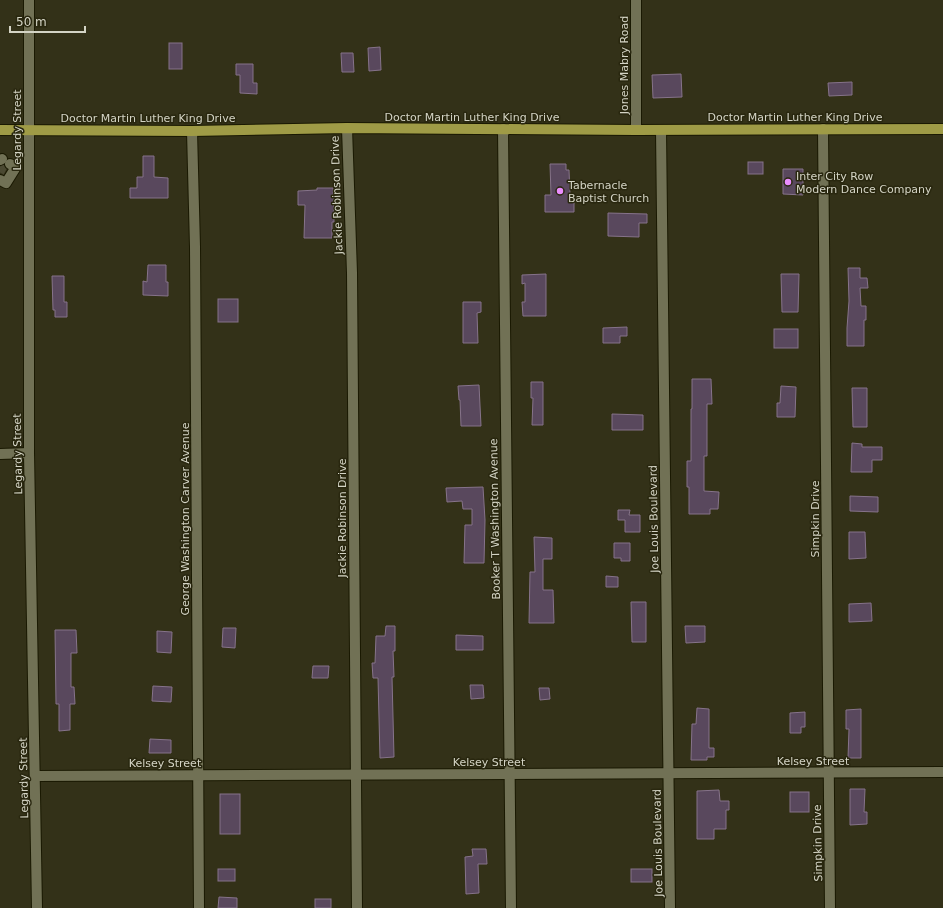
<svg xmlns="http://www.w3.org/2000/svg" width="943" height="908" font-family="'DejaVu Sans',sans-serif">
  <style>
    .building { fill: #59485d; stroke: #86738a }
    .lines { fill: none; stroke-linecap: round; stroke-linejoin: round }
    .minor-tunnel { stroke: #4b4932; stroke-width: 10; stroke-dasharray: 10 5; stroke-linecap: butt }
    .minor-casing { stroke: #1a1902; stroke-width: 12 }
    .major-casing { stroke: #1a1902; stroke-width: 12 }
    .minor { stroke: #717155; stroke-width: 10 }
    .major { stroke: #9f9b46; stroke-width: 10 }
    .poi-dot { fill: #ea8dfd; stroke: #29270f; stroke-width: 1.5 }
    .labels { text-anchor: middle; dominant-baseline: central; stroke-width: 3; stroke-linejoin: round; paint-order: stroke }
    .street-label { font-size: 11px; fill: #d4d4c5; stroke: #29270f }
    .poi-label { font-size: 11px; fill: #d4d4c5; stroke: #29270f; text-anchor: start }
  </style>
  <rect width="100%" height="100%" fill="#333118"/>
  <g class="building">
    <rect x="169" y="43" width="13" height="26"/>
    <polygon points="380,47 381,70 369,71 368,48"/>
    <polygon points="341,53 353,53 354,72 342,72"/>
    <polygon points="236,64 253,64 253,83 257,83 257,94 240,93 240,75 236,75"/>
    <polygon points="681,74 682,97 653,98 652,75"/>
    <polygon points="852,82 852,95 829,96 828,83"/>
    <polygon points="143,156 154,156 154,177 168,178 168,198 130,198 130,188 137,188 137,177 143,177"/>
    <rect x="748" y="162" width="15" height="12"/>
    <polygon points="550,164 566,164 566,170 569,170 570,195 574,195 574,212 545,212 545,195 551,195"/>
    <polygon points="783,169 803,169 803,195 783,194"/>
    <polygon points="317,188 333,188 334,222 332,222 332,238 304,238 305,205 298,205 298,191 317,190"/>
    <polygon points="608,213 647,214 647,223 639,223 639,237 608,236"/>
    <polygon points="148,265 166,265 166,282 168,282 168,296 143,295 143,281 147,282"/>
    <polygon points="848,268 860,268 860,278 867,278 868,288 860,288 861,306 866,306 866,320 864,320 864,346 847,346 847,328 849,301"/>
    <polygon points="546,274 546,316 523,316 522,302 525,302 525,283 522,284 522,275"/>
    <polygon points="781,274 799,274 798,312 782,312"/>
    <polygon points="52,276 64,276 64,302 67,302 67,317 55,317 55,310 53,310"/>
    <rect x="218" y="299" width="20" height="23"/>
    <polygon points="463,302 481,302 481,312 477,313 478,343 463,343"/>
    <polygon points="627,327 627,336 620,336 620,343 603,343 603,328"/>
    <rect x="774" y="329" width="24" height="19"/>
    <polygon points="692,379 711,379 712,404 707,404 707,456 704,456 704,491 719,492 718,509 710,509 710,514 689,514 689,487 687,487 687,461 691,461 691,409 692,409"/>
    <polygon points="531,382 543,382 543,425 532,425 533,398 531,398"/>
    <polygon points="479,385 481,426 461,426 460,400 459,400 458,386"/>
    <polygon points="781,386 796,387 795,417 777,417 777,403 780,403"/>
    <polygon points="852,388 867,388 867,427 853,427"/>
    <polygon points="612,414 643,415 643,430 612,430"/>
    <polygon points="852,443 862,444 862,447 882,447 882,460 872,460 872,472 851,472"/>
    <polygon points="483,487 485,520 484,563 464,563 465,525 472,525 472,509 463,509 462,501 447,502 446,488"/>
    <polygon points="850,496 878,497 878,512 850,511"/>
    <polygon points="618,510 630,510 629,515 640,515 640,532 625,532 625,520 618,520"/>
    <polygon points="849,532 865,532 866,558 849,559"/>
    <polygon points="534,537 552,538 552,559 543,559 543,590 553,590 554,623 529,623 530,572 535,572"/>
    <polygon points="614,543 630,543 630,561 621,561 621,558 614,558"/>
    <polygon points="606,576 618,577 618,587 606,587"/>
    <polygon points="631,602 646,602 646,642 632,642"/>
    <polygon points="871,603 872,621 849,622 849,604"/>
    <polygon points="386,626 395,626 395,651 393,651 394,677 392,677 394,757 380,758 378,678 373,678 372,663 375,663 376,636 385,636"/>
    <polygon points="685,626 705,626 705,642 686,643"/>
    <polygon points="223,628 236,628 235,648 222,647"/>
    <polygon points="55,630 76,630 77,653 71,653 71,687 74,687 75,704 70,704 70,730 59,731 59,704 56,704"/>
    <polygon points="157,631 172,632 171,653 157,652"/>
    <polygon points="456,635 483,636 483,650 456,650"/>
    <polygon points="313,666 329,666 328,678 312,678"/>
    <polygon points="470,685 483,685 484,698 471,699"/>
    <polygon points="153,686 172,687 171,702 152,701"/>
    <polygon points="539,688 549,688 550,699 540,700"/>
    <polygon points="697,708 709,709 709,748 714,748 714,757 707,757 707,760 691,760 692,724 696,724"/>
    <polygon points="861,709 861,758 848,758 849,729 846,729 846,710"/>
    <polygon points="805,712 805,727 801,727 801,733 790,733 790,713"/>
    <polygon points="150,739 171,740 171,753 149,753"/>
    <polygon points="850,789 865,789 864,812 867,812 867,824 850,825"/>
    <polygon points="719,790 720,801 729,801 729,810 726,810 726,829 714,829 714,839 697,839 697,791"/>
    <rect x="790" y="792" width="19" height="20"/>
    <rect x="220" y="794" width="20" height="40"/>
    <polygon points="472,849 486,849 487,864 478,864 479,893 466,894 465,857 473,856"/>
    <rect x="218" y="869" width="17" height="12"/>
    <rect x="631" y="869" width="21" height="13"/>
    <polygon points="219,897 237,898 237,908 218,908"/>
    <rect x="315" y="899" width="16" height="9"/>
  </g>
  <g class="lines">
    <polyline class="minor-tunnel" points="0,167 6,170"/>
    <g class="minor-casing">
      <g id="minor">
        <polyline points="29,0 29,453 37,908"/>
        <polyline points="636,0 636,130"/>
        <polyline points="347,128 352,273 357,908"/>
        <polyline points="503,129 511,908"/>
        <polyline points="823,129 830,908"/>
        <polyline points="661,130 670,908"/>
        <polyline points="192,131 195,247 199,908"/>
        <polyline points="0,160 2,159"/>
        <polyline points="0,180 6,183 16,167 10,164"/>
        <polyline points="0,454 29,453"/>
        <polyline points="36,776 943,772"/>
      </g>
    </g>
    <g class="major-casing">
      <polyline id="major" points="0,130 192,131 347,128 636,130 943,129"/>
    </g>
    <use href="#minor" class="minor"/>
    <use href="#major" class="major"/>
  </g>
  <g class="poi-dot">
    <circle cx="788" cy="182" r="4"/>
    <circle cx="560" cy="191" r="4"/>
  </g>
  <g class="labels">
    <g class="street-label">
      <text transform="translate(624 65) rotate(-90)">Jones Mabry Road</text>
      <text x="472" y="117">Doctor Martin Luther King Drive</text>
      <text x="795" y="117">Doctor Martin Luther King Drive</text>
      <text x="148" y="118">Doctor Martin Luther King Drive</text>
      <text transform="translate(17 130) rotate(-90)">Legardy Street</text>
      <text transform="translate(337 195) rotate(-92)">Jackie Robinson Drive</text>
      <text transform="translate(18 454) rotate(-91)">Legardy Street</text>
      <text transform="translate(342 518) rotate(-90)">Jackie Robinson Drive</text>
      <text transform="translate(185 519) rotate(-90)">George Washington Carver Avenue</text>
      <text transform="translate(495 519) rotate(-91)">Booker T Washington Avenue</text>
      <text transform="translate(654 519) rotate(-91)">Joe Louis Boulevard</text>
      <text transform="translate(815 519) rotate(-90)">Simpkin Drive</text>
      <text x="813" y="761">Kelsey Street</text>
      <text x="489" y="762">Kelsey Street</text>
      <text x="165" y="763">Kelsey Street</text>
      <text transform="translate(24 778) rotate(-91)">Legardy Street</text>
      <text transform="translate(658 843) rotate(-91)">Joe Louis Boulevard</text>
      <text transform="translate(818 843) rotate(-91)">Simpkin Drive</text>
    </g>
    <g class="poi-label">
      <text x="796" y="176">Inter City Row<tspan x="796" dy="13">Modern Dance Company</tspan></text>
      <text x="568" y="185">Tabernacle<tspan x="568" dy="13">Baptist Church</tspan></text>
    </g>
  </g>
  <path d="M10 26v6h75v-6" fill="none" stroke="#d4d4c5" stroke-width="2"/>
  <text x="16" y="26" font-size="12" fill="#d4d4c5" stroke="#29270f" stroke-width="3" paint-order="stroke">50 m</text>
</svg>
